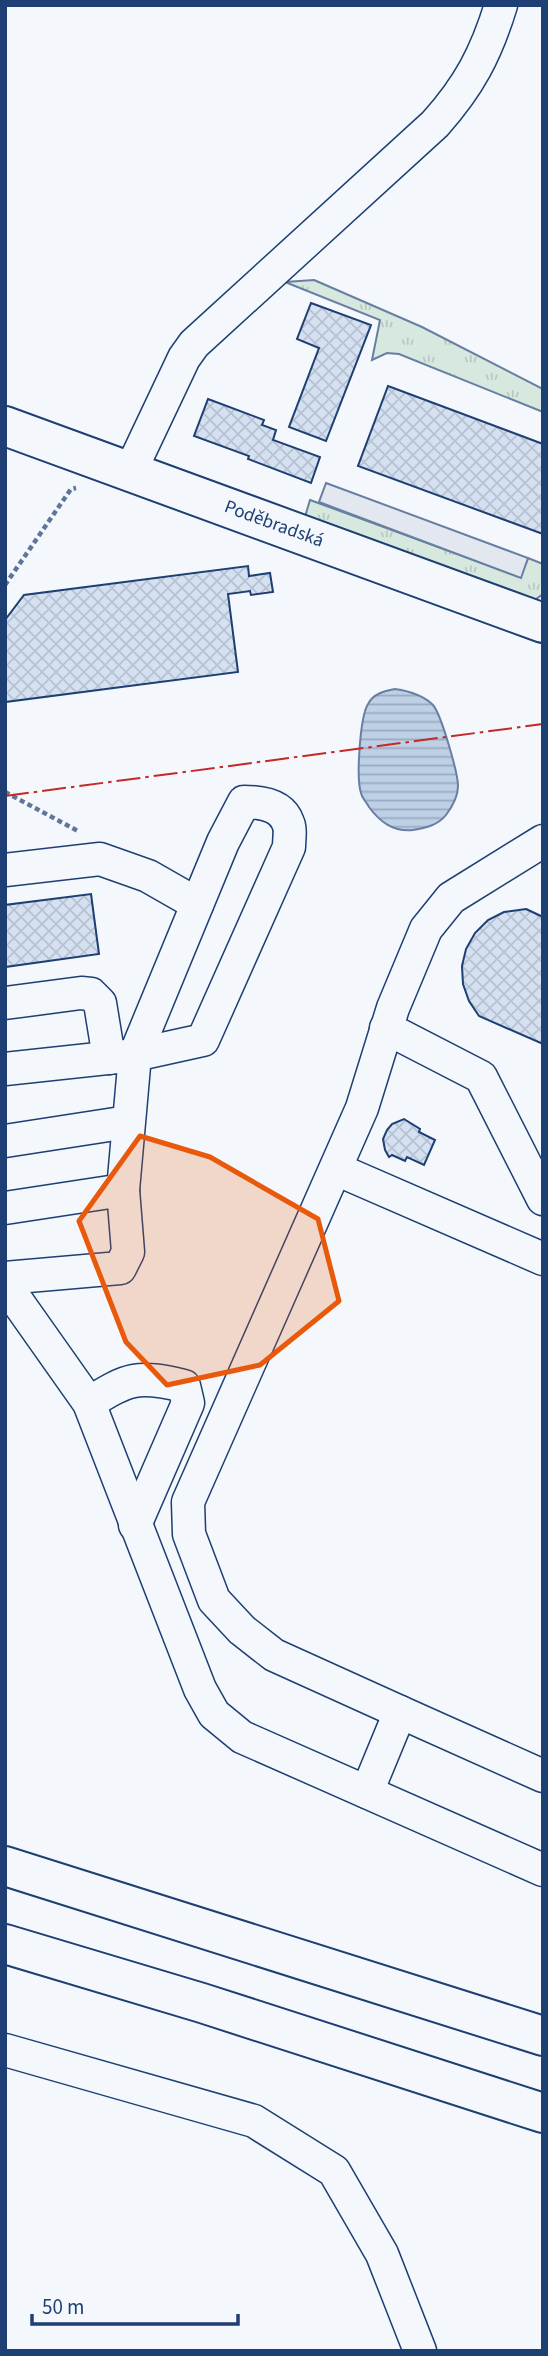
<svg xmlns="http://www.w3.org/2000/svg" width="548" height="2356" font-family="'Source Sans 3',sans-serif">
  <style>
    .grass { fill: url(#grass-tufts); stroke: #687fa3; stroke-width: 2 }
    .parking { fill: #e3e8f0; stroke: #687fa3; stroke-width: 2 }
    .water { fill: url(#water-rules); stroke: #687fa3; stroke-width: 2 }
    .building { fill: url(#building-cross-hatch); stroke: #1d3f73; stroke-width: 2 }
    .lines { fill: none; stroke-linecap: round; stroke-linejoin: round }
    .minor-casing { stroke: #1d3f73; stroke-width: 35 }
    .major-casing { stroke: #1d3f73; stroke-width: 42 }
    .highway-casing { stroke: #1d3f73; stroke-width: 42 }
    .path { stroke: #5e769c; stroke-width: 4.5; stroke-dasharray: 5 3.5; stroke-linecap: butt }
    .minor { stroke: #f4f7fb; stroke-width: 32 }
    .major { stroke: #f4f7fb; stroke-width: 38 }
    .highway { stroke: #f4f7fb; stroke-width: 38 }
    .power { stroke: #c62828; stroke-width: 2; stroke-dasharray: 24 5 3.5 5; stroke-linecap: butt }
    .marked { fill: #e8590c; fill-opacity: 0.2; stroke: #e8590c; stroke-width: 5; stroke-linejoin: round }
    .labels { text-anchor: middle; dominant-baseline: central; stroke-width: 5; stroke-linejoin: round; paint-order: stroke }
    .street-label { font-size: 19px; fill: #1d3f73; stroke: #f4f7fb }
  </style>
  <defs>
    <pattern id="grass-tufts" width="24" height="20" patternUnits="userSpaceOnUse" patternTransform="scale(1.75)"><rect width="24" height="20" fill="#d7e8df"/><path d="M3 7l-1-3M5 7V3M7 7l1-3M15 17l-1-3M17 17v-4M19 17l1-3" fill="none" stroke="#b8c8c3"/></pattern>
    <pattern id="water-rules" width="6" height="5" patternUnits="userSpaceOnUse" patternTransform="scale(1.75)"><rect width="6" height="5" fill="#bed0e5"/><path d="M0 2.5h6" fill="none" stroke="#9aaabe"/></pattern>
    <pattern id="building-cross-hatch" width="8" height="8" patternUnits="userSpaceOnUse" patternTransform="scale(1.75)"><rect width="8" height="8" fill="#d5e0f0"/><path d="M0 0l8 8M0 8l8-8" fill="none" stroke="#b6c1d1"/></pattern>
  </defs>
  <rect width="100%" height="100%" fill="#f4f7fb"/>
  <g class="grass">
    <polygon points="314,280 422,327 543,389 543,412 399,354 387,353 372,360 380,320 285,282"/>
    <polygon points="310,500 520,577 528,558 543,564 543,594 532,602 304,520"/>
  </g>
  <polygon class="parking" points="326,483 528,558 521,578 319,502"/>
  <path class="water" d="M395 689C409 691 423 695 433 705 441 714 458 773 458 786 458 797 452 807 446 815 438 825 426 828 413 830 393 832 380 822 369 807 367 803 362 798 361 793 356 778 360 717 368 704 373 694 384 691 395 689Z"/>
  <g class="building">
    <polygon points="311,303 371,325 326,441 289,427 319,348 297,339"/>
    <polygon points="388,386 543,444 543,534 358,466"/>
    <polygon points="208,399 264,420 262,425 276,430 273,440 320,457 311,483 248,459 249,456 194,436"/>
    <polygon points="248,566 249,576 270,573 273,592 251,595 250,591 228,594 238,672 5,702 5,620 24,595"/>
    <polygon points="91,894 99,954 5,967 5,905"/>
    <polygon points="526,909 543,917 543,1044 479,1016 469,1001 463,984 462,966 466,949 475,933 488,920 504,912"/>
    <polygon points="404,1119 420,1129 419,1132 435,1140 424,1165 407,1157 405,1161 392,1155 389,1157 385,1150 383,1139 387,1130 392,1124"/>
  </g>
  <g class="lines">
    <g class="minor-casing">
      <g id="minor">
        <path d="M130 472 184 358 194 344 435 124C469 86 486 54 501 5"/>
        <polyline points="5,870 100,859 148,876 197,904"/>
        <polyline points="5,1003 81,993 91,994 100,1003 109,1058"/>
        <polyline points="386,1028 481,1077 543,1199"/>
        <path d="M5 1069 135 1055 203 1040 289 847C289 840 291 829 288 823 282 805 260 802 244 802L223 842 135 1055 123 1190 128 1252 120 1268 5 1278"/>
        <polyline points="5,1141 128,1122"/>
        <polyline points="336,1169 543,1259"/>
        <polyline points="5,1208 123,1190"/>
        <polyline points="5,1284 89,1403 200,1689 214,1714 242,1737 543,1870"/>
        <path d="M89 1403C129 1378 137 1375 184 1386L188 1403 135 1525"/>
        <polyline points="400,1712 274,1655 242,1630 214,1600 189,1534 188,1502 362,1108 393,1008 426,929 451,898 543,841"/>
        <polyline points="367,1792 400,1712 543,1776"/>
        <polyline points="5,2050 254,2121 334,2171 382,2254 420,2351"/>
      </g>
    </g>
    <g class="major-casing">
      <polyline id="major" points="5,426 543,623"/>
    </g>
    <g class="highway-casing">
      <g id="highway">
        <polyline points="5,1866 543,2036"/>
        <polyline points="5,1944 202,2003 543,2113"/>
      </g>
    </g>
    <g class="path">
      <polyline points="5,585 71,489 76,488"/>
      <polyline points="5,792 78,831"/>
    </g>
    <use href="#minor" class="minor"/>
    <use href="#major" class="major"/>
    <use href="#highway" class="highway"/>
    <polyline class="power" points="5,796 543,724"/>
  </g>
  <path class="marked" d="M140 1136 210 1157 318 1219 339 1301 260 1365 167 1385 126 1342 79 1221Z"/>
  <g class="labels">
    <g class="street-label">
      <text transform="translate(274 524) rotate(20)">Poděbradská</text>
    </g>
  </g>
  <rect width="548" height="2356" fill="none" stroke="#1d3f73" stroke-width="14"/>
  <path d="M32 2314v10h206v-10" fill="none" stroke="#1d3f73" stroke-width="3.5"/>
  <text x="42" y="2314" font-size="21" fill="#1d3f73" stroke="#f4f7fb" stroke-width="5" paint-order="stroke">50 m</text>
</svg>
